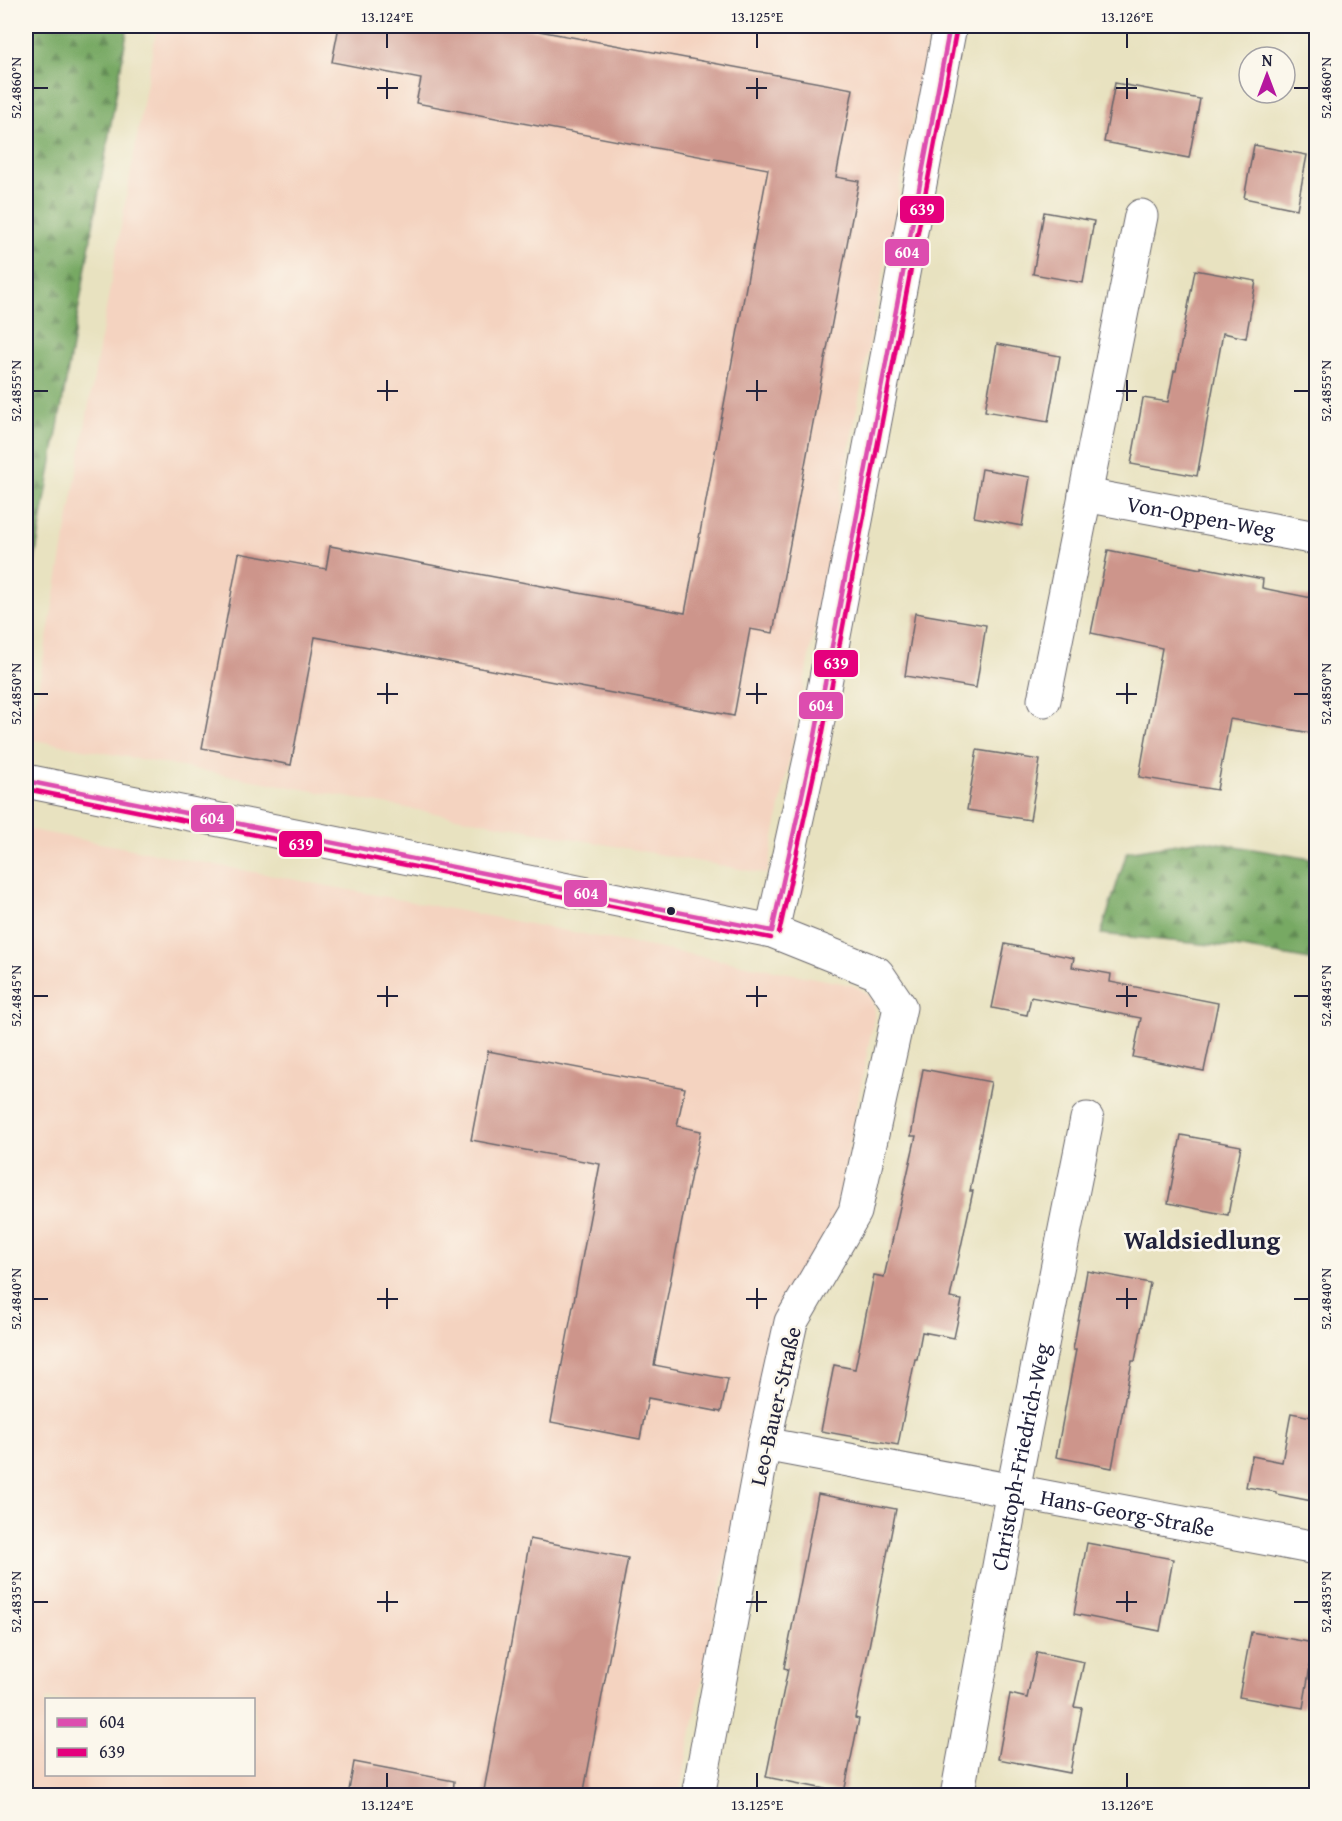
<svg xmlns="http://www.w3.org/2000/svg" width="1342" height="1821" font-family="'Gentium Book Plus',serif">
  <style>
    .built { fill: #f4d3c0; fill-rule: evenodd }
    .forest { fill: url(#forest-firs); stroke: #4c664f; stroke-width: 1.5 }
    .building { fill: #cd958b }
    .lines { fill: none; stroke-linecap: round; stroke-linejoin: round }
    .minor-casing { stroke: #67656a; stroke-width: 35 }
    .minor { stroke: #fff; stroke-width: 33 }
    .bus-1-casing { stroke: #fbf7ec; stroke-width: 9 }
    .bus-2-casing { stroke: #fbf7ec; stroke-width: 9 }
    .bus-1 { stroke: #dd4daf; stroke-width: 4.5 }
    .bus-2 { stroke: #e5007d; stroke-width: 4.5 }
    .ticks { fill: none; stroke: #22223b; stroke-width: 2 }
    .bus-dot { fill: #22223b; stroke: #fbf7ec; stroke-width: 2 }
    .labels { text-anchor: middle; dominant-baseline: central; stroke-width: 5; stroke-linejoin: round; paint-order: stroke }
    .street-label { font-size: 22px; fill: #22223b; stroke: #fbf7ec }
    .quarter-label { font-size: 26px; font-weight: bold; fill: #22223b; stroke: #fbf7ec }
    .line-badge { stroke: #fbf7ec; stroke-width: 2 }
    .badge-label { font-size: 16px; text-anchor: middle; font-weight: bold; fill: #fff }
    .neatline { fill: none; stroke: #22223b; stroke-width: 2 }
    .ticks-label { font-size: 15px; text-anchor: middle; fill: #22223b }
  </style>
  <defs>
    <pattern id="forest-firs" width="22" height="20" patternUnits="userSpaceOnUse" patternTransform="scale(1.5)"><rect width="22" height="20" fill="#77a963"/><path d="M5 1l3.5 6h-7zM16 11l3.5 6h-7z" fill="#618953"/></pattern>
  </defs>
  <rect width="100%" height="100%" fill="#fbf7ec"/>
  <filter id="ink" filterUnits="userSpaceOnUse"><feTurbulence type="fractalNoise" baseFrequency=".0167" numOctaves="2"/><feDisplacementMap in="SourceGraphic" scale="12" xChannelSelector="R" yChannelSelector="G"/><feConvolveMatrix kernelMatrix="1 2 1 2 8 2 1 2 1" color-interpolation-filters="sRGB"/></filter>
  <filter id="wash" filterUnits="userSpaceOnUse"><feTurbulence type="fractalNoise" baseFrequency=".008" numOctaves="4" result="noise"/><feDisplacementMap in="SourceGraphic" scale="24" xChannelSelector="R" yChannelSelector="G"/><feGaussianBlur stdDeviation="1.35" result="paint"/><feColorMatrix in="noise" values="0 0 0 0 0 0 0 0 0 0 0 0 0 0 0 0 0 1.4 0 .05"/><feComposite in="paint" operator="in"/></filter>
  <g filter="url(#wash)">
    <rect width="100%" height="100%" fill="#e8e2c0"/>
    <g class="built">
      <polygon points="157,26 931,26 767,874 29,739"/>
      <path d="M26 829 852 985 862 990 870 997 874 1007V1017L840 1195 832 1225 771 1340 679 1795H26ZM46 1700H254V1774H46Z"/>
    </g>
    <g class="forest">
      <polygon points="26,26 128,26 26,610"/>
      <polygon points="1201,840 1316,860 1316,961 1242,948 1101,934 1127,852"/>
    </g>
    <g id="blocks">
      <g class="building">
        <polygon points="339,26 512,26 853,89 836,177 859,181 773,633 750,629 734,716 315,637 291,765 202,748 239,553 326,569 330,546 685,613 768,169 416,103 421,79 332,62"/>
        <polygon points="1115,83 1200,99 1189,158 1104,142"/>
        <polygon points="1254,145 1307,155 1297,209 1244,198"/>
        <polygon points="1044,212 1094,221 1083,283 1033,274"/>
        <polygon points="1195,270 1256,281 1246,338 1223,333 1197,476 1131,464 1143,398 1168,402 1174,371 1176,371"/>
        <polygon points="997,344 1060,356 1048,422 985,411"/>
        <polygon points="982,469 1030,477 1022,526 974,517"/>
        <polygon points="1108,550 1201,569 1201,567 1263,579 1262,588 1317,599 1317,734 1230,719 1217,790 1139,777 1162,648 1091,633"/>
        <polygon points="915,613 986,625 976,688 905,676"/>
        <polygon points="977,750 1040,760 1030,820 967,810"/>
        <polygon points="1005,944 1074,958 1072,967 1111,974 1110,982 1218,1003 1204,1071 1133,1057 1141,1018 1031,997 1027,1015 992,1008"/>
        <polygon points="488,1051 685,1088 677,1126 701,1131 693,1169 692,1169 654,1365 728,1379 721,1412 648,1398 640,1439 551,1422 600,1164 471,1140"/>
        <polygon points="923,1069 991,1082 970,1191 973,1191 950,1298 962,1300 954,1338 922,1332 917,1359 915,1359 898,1445 821,1431 834,1365 855,1369 874,1275 884,1277 916,1136 911,1136"/>
        <polygon points="1181,1135 1241,1146 1228,1215 1168,1203"/>
        <polygon points="1087,1271 1150,1283 1135,1361 1132,1361 1112,1468 1056,1457 1076,1350 1073,1350"/>
        <polygon points="1291,1413 1317,1418 1317,1502 1276,1494 1276,1492 1246,1487 1252,1456 1282,1462"/>
        <polygon points="818,1494 896,1509 855,1718 859,1719 844,1793 766,1777 788,1669 784,1668"/>
        <polygon points="530,1539 628,1558 583,1796 483,1796"/>
        <polygon points="1087,1543 1173,1559 1160,1631 1074,1614"/>
        <polygon points="1251,1632 1314,1643 1303,1708 1239,1697"/>
        <polygon points="1037,1652 1084,1662 1074,1707 1082,1708 1070,1773 998,1759 1010,1694 1027,1698"/>
        <polygon points="354,1762 454,1781 453,1796 348,1796"/>
      </g>
    </g>
  </g>
  <g filter="url(#ink)">
    <use href="#blocks" fill-opacity="0" stroke="#67656a" stroke-width="1.5"/>
    <g class="lines">
      <g class="minor-casing">
        <g id="minor">
          <path id="s1" d="M1085 495 1316 538"/>
          <polyline points="1044,700 1141,216"/>
          <polyline points="26,781 772,931 877,973 900,1007 855,1212 791,1322 764,1444 698,1796"/>
          <polyline points="772,931 814,741 950,26"/>
          <path id="s2" d="M764 1444 1316 1548"/>
          <path id="s3" d="M957 1796 1013 1490 1087 1119"/>
        </g>
      </g>
      <use href="#minor" class="minor"/>
      <g class="bus-1-casing">
        <g id="bus-1">
          <polyline points="26,781 772,931"/>
          <polyline points="772,931 814,741 950,26"/>
        </g>
      </g>
      <g class="bus-2-casing">
        <g id="bus-2">
          <polyline points="26,789 771,938"/>
          <polyline points="779,933 821,742 957,27"/>
        </g>
      </g>
      <use href="#bus-1" class="bus-1"/>
      <use href="#bus-2" class="bus-2"/>
    </g>
  </g>
  <path class="ticks" d="M387 33V48M757 33V48M1127 33V48M387 78V99M757 78V99M1127 78V99M33 88H48M377 88H398M746 88H767M1116 88H1137M1294 88H1309M387 380V401M757 380V401M1127 380V401M33 391H48M377 391H398M746 391H767M1116 391H1137M1294 391H1309M387 683V704M757 683V704M1127 683V704M33 694H48M377 694H398M746 694H767M1116 694H1137M1294 694H1309M387 986V1007M757 986V1007M1127 986V1007M33 996H48M377 996H398M746 996H767M1116 996H1137M1294 996H1309M387 1288V1309M757 1288V1309M1127 1288V1309M33 1299H48M377 1299H398M746 1299H767M1116 1299H1137M1294 1299H1309M387 1591V1612M757 1591V1612M1127 1591V1612M33 1602H48M377 1602H398M746 1602H767M1116 1602H1137M1294 1602H1309M387 1773V1788M757 1773V1788M1127 1773V1788"/>
  <circle class="bus-dot" cx="671" cy="911" r="5"/>
  <g class="labels">
    <g class="street-label">
      <text stroke="none"><textPath href="#s1" startOffset="118">Von-Oppen-Weg</textPath></text>
      <text transform="translate(775 1406) rotate(-77)">Leo-Bauer-Straße</text>
      <text stroke="none"><textPath href="#s3" startOffset="345">Christoph-Friedrich-Weg</textPath></text>
      <text stroke="none"><textPath href="#s2" startOffset="370">Hans-Georg-Straße</textPath></text>
    </g>
    <g class="quarter-label">
      <text x="1202" y="1239">Waldsiedlung</text>
    </g>
  </g>
  <g class="line-badge">
    <rect x="899" y="195" width="46" height="29" rx="6" fill="#e5007d"/>
    <rect x="884" y="238" width="46" height="29" rx="6" fill="#dd4daf"/>
    <rect x="813" y="649" width="46" height="29" rx="6" fill="#e5007d"/>
    <rect x="798" y="691" width="46" height="29" rx="6" fill="#dd4daf"/>
    <rect x="190" y="804" width="45" height="29" rx="6" fill="#dd4daf"/>
    <rect x="278" y="830" width="45" height="28" rx="6" fill="#e5007d"/>
    <rect x="563" y="879" width="45" height="29" rx="6" fill="#dd4daf"/>
  </g>
  <g class="badge-label">
    <text x="922" y="215">639</text>
    <text x="907" y="258">604</text>
    <text x="836" y="669">639</text>
    <text x="821" y="711">604</text>
    <text x="212" y="824">604</text>
    <text x="301" y="850">639</text>
    <text x="586" y="899">604</text>
  </g>
  <rect width="1342" height="1821" fill="none" stroke="#fbf7ec" stroke-width="66"/>
  <rect x="45" y="1698" width="210" height="78" fill="#fbf7ec" stroke="#a4a2a5" stroke-width="1.5"/>
  <rect x="57" y="1718" width="30" height="9" fill="#dd4daf" stroke="#a4a2a5" stroke-width="1.5"/>
  <text x="99" y="1728" font-size="18" fill="#22223b">604</text>
  <rect x="57" y="1748" width="30" height="9" fill="#e5007d" stroke="#a4a2a5" stroke-width="1.5"/>
  <text x="99" y="1758" font-size="18" fill="#22223b">639</text>
  <g transform="translate(1267 75)"><circle r="28" fill="#fbf7ec" stroke="#a4a2a5" stroke-width="1.5"/>
  <path d="M0-4.5L10 22L0 15L-10 22Z" fill="#b5179e"/>
  <text y="-9" font-size="16" font-weight="bold" text-anchor="middle" fill="#22223b">N</text>
  </g>
  <rect x="33" y="33" width="1276" height="1755" class="neatline"/>
  <g class="ticks-label">
    <text x="387" y="22">13.124°E</text>
    <text x="757" y="22">13.125°E</text>
    <text x="1127" y="22">13.126°E</text>
    <text transform="translate(16 88) rotate(-90)" y="5">52.4860°N</text>
    <text transform="translate(1326 88) rotate(-90)" y="5">52.4860°N</text>
    <text transform="translate(16 391) rotate(-90)" y="5">52.4855°N</text>
    <text transform="translate(1326 391) rotate(-90)" y="5">52.4855°N</text>
    <text transform="translate(16 694) rotate(-90)" y="5">52.4850°N</text>
    <text transform="translate(1326 694) rotate(-90)" y="5">52.4850°N</text>
    <text transform="translate(16 996) rotate(-90)" y="5">52.4845°N</text>
    <text transform="translate(1326 996) rotate(-90)" y="5">52.4845°N</text>
    <text transform="translate(16 1299) rotate(-90)" y="5">52.4840°N</text>
    <text transform="translate(1326 1299) rotate(-90)" y="5">52.4840°N</text>
    <text transform="translate(16 1602) rotate(-90)" y="5">52.4835°N</text>
    <text transform="translate(1326 1602) rotate(-90)" y="5">52.4835°N</text>
    <text x="387" y="1810">13.124°E</text>
    <text x="757" y="1810">13.125°E</text>
    <text x="1127" y="1810">13.126°E</text>
  </g>
</svg>
